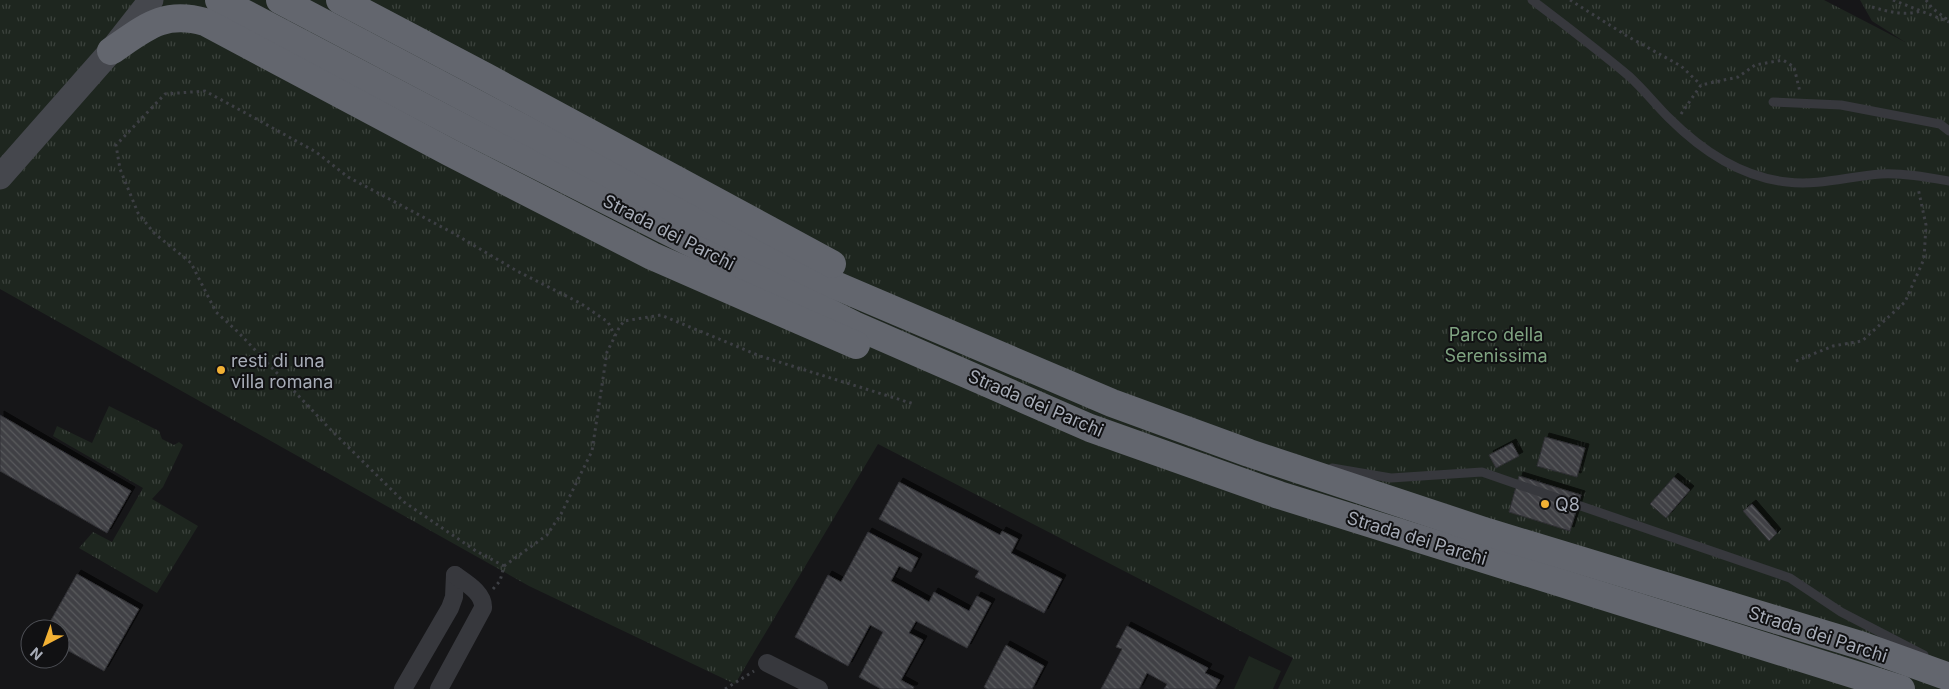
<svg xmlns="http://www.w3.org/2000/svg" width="1949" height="689" font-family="Inter,sans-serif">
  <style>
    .grass { fill: url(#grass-tufts) }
    .garden { fill: #1e261f }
    .building { fill: url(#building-back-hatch); stroke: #303034; filter: url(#shadow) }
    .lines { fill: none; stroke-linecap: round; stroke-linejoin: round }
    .path { stroke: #3d3f44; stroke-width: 3; stroke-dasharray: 2.5 4; stroke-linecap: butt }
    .lane { stroke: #37383d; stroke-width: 9 }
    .street { stroke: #37383d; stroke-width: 18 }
    .secondary { stroke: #45474d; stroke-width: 25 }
    .highway { stroke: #63666e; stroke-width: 28 }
    .poi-dot { fill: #f2b134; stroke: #111113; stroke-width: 2 }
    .labels { text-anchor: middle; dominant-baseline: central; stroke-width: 4; stroke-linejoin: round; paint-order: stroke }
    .street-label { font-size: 18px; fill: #a8adb8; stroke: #111113 }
    .park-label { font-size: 18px; fill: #7fa381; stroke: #111113 }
    .poi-label { font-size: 18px; fill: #a8adb8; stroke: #111113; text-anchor: start }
  </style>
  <defs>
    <pattern id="grass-tufts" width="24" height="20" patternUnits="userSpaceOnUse" patternTransform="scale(1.25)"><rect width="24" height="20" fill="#1e261f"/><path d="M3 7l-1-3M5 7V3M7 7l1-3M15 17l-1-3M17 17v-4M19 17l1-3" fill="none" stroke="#3c433d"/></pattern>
    <pattern id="building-back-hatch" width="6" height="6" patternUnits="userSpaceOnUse" patternTransform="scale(1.25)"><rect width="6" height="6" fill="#404145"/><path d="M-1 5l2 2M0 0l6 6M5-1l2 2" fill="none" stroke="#595a5e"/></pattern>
    <filter id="shadow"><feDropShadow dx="4" dy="-4" stdDeviation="0" flood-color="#0009"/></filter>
  </defs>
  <rect width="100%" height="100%" fill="#161618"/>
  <g class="grass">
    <polygon points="0,0 1824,0 1905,42 1872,21 1860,0 1949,0 1949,689 1278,689 1293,658 878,444 735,684 529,586 0,289"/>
    <polygon points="109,406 159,431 162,439 174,445 179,442 183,445 163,487 152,499 198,526 157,593 79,548 93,532 112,542 143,488 53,436 57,426 92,443"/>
  </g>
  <polygon class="garden" points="1249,656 1281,671 1273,689 1234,689"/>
  <g class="building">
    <polygon points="0,415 131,491 107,533 0,471"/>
    <polygon points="1545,437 1585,448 1577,477 1537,466"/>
    <polygon points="1512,443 1519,456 1496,468 1489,455"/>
    <polygon points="1519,476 1581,495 1570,531 1509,512"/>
    <polygon points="1674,477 1690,490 1666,518 1650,504"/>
    <polygon points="899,482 1000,535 1002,531 1018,539 1011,553 1062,579 1044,613 975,577 979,571 879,519"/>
    <polygon points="1752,504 1777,533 1769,541 1743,511"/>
    <polygon points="868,532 918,558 911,572 899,566 891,581 929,602 934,592 969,611 977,596 991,603 967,648 916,621 909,633 923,640 901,680 914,687 913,689 881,689 859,677 883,632 870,625 848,666 795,637 828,575 841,582"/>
    <polygon points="77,574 139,609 104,671 60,646 60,629 46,629"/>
    <polygon points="1127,626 1208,668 1205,673 1220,680 1215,689 1164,689 1167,684 1147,673 1139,689 1101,689 1122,649 1116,647"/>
    <polygon points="1006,645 1044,666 1032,689 987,689 984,687"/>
  </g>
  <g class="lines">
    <g class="path">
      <polyline points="1570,0 1627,36 1681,66 1701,85"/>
      <polyline points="1893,0 1949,22"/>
      <polyline points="1926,0 1932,8 1948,20"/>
      <path d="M1872 7C1890 12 1903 16 1921 11"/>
      <polyline points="1681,114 1701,85 1738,77 1755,65 1783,60 1794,67 1800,92"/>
      <polyline points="1796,361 1833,346 1862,341 1905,302 1924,259 1926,225 1918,188"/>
      <polyline points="504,566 547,535 561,514 592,451 607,352 619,328 624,321 661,315 760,356 914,404"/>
      <polyline points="493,589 500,581 504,566 476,551 404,502 329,428 238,332 216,312 191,263 154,233 138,213 120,169 116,145 165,94 205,91 251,116 316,152 348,177 453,233 517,271 580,303 608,322 615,336"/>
      <polyline points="725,689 754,671"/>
    </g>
    <g class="lane">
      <path d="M1532 0C1565 25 1598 50 1630 77 1644 90 1656 105 1669 118 1702 151 1740 177 1787 182 1819 186 1850 176 1881 174 1904 173 1926 177 1949 181"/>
      <polyline points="1773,102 1841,105 1940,124 1949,131"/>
      <polyline points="1332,468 1391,478 1482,472 1790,578 1841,612 1924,655"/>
    </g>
    <g class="street">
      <polyline points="767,663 819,689"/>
      <polyline points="403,689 450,608 454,597 455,575"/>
      <path d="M439 689 483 608C484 593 466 583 455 575"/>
    </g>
    <polyline class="secondary" points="0,177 111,51 151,0"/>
    <g class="highway">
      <polyline points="219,0 465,129 854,325 1090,428 1279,495 1901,689"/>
      <polyline points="280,0 676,209 835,285 1112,403 1249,453 1487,532 1860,645 1949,677"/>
      <polyline points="340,0 486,77 832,264"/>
      <path d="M111 51C145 28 163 10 205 22L449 152 652 256 856 345"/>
    </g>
  </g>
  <g class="poi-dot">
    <circle cx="221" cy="370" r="5"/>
    <circle cx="1545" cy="504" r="5"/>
  </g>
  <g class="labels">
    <g class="street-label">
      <text transform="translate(669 232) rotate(27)">Strada dei Parchi</text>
      <text transform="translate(1036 403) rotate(23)">Strada dei Parchi</text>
      <text transform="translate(1417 538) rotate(17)">Strada dei Parchi</text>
      <text transform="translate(1818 634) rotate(18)">Strada dei Parchi</text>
    </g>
    <g class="park-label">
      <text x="1496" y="334">Parco della<tspan x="1496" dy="21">Serenissima</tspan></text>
    </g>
    <g class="poi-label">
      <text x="231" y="360">resti di una<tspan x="231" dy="21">villa romana</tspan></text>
      <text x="1555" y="504">Q8</text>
    </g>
  </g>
  <g transform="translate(45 644) rotate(221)"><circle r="24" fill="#111113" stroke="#4d4f55"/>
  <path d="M0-4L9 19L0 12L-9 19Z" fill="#f2b134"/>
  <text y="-8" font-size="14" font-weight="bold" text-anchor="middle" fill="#a8adb8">N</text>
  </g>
</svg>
